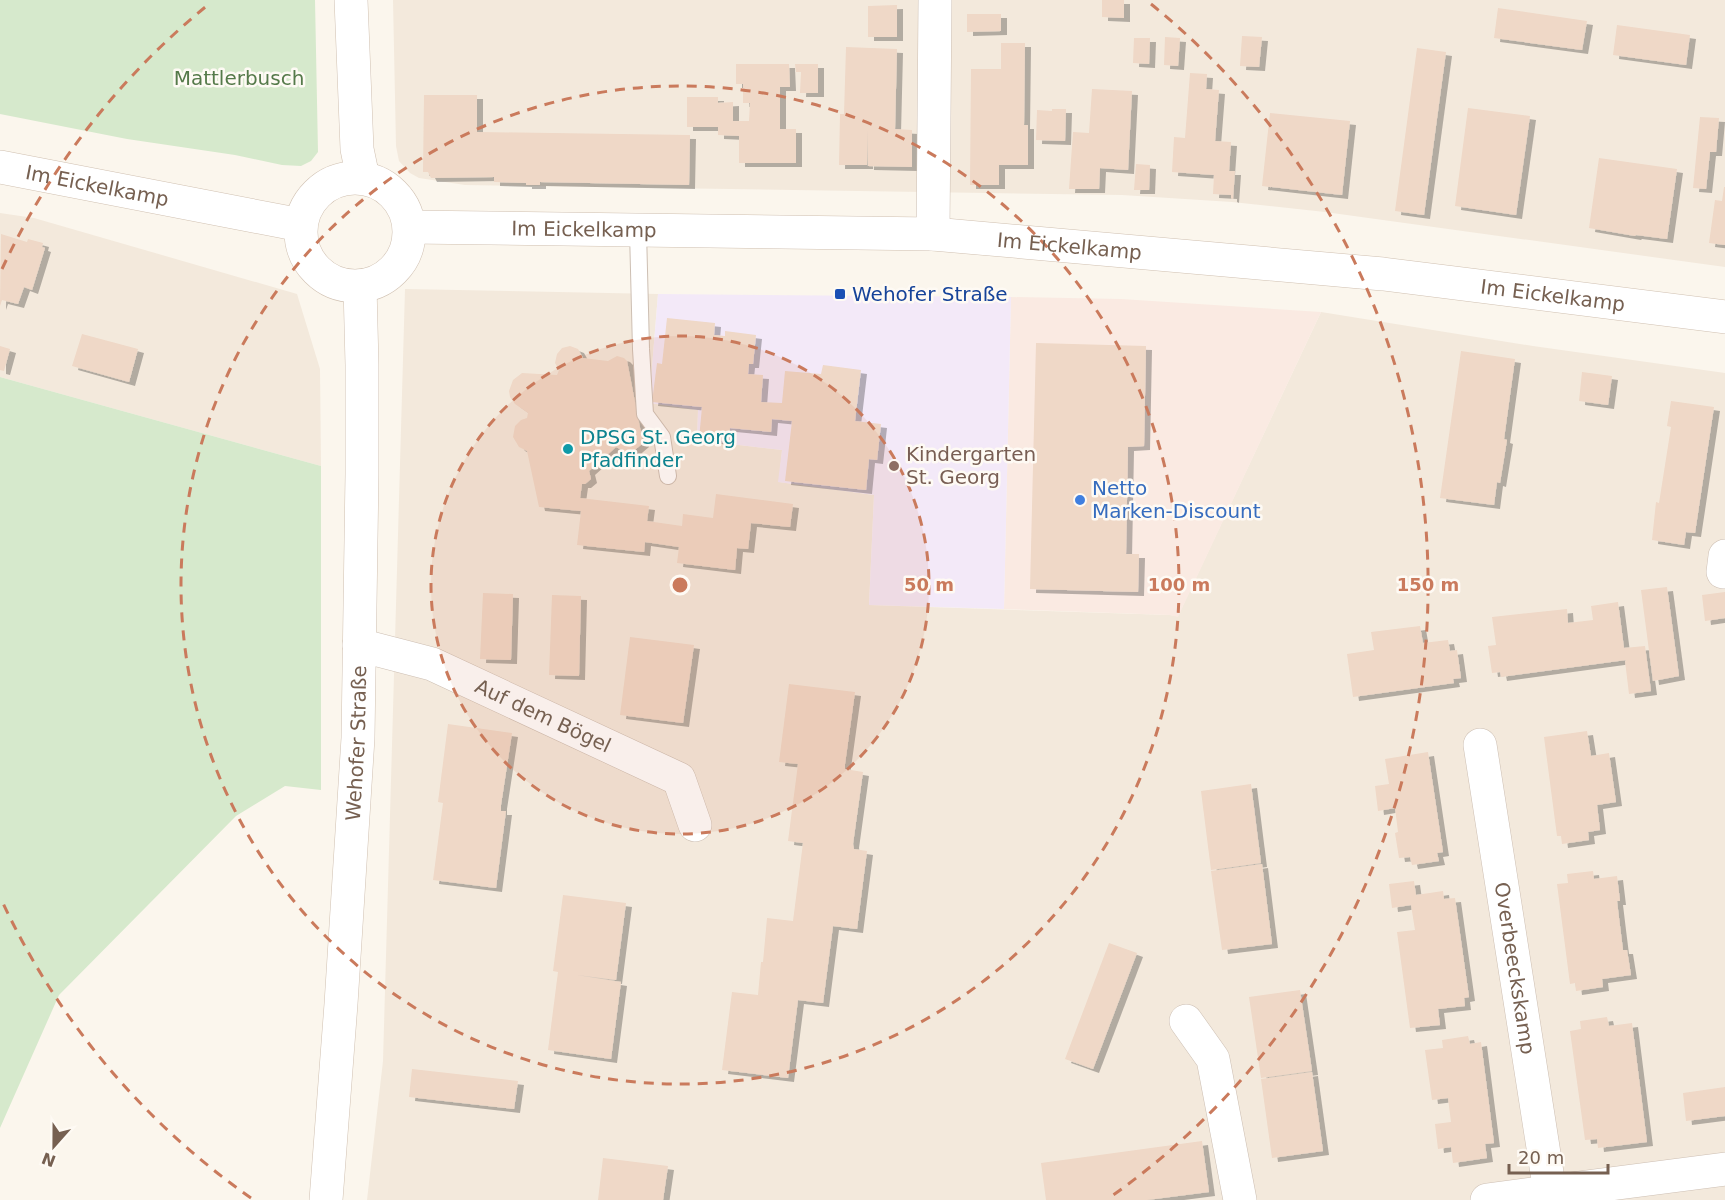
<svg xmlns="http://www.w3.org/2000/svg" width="1725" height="1200" font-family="'DejaVu Sans',sans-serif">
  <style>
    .residential { fill: #f3e9dc }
    .commercial { fill: #faeae2 }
    .education { fill: #f3e9f8 }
    .green { fill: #d6e9cc }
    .building { fill: #efd8c7; filter: url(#shadow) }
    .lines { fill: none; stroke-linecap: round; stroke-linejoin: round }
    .lane-casing { stroke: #cdbfb3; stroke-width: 18 }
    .street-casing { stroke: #cdbfb3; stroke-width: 34 }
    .secondary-casing { stroke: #d0c0b1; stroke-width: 34 }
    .lane { stroke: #fff; stroke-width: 16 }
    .street { stroke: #fff; stroke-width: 33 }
    .secondary { stroke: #fff; stroke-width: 33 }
    .ring { fill: none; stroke: #ca7a5c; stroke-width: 3; stroke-dasharray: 10 8 }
    .transit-dot { fill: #1a4fb4; stroke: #fefaf4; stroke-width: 2 }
    .culture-dot { fill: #0f9aa8; stroke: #fefaf4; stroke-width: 2 }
    .education-dot { fill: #8d6e63; stroke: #fefaf4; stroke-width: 2 }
    .shop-dot { fill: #3f7fe0; stroke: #fefaf4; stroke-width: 2 }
    .labels { text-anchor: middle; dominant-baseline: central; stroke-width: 5; stroke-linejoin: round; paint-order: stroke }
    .park-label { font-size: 20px; fill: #557a4a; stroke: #fefaf4 }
    .street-label { font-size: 20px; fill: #766051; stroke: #fefaf4 }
    .transit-label { font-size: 20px; fill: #164399; stroke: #fefaf4; text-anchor: start }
    .culture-label { font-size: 20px; fill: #0d838f; stroke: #fefaf4; text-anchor: start }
    .education-label { font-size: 20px; fill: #785e54; stroke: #fefaf4; text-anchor: start }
    .shop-label { font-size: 20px; fill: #366cbe; stroke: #fefaf4; text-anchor: start }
    .centre { fill: #ca7a5c; stroke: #fefaf4; stroke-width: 3 }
    .ring-label { font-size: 18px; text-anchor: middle; font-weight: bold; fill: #ca7a5c; stroke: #fefaf4; stroke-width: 5; stroke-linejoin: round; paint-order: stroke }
  </style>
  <defs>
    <filter id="shadow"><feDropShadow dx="6" dy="4" stdDeviation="0" flood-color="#0004"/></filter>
  </defs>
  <rect width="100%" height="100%" fill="#fbf6ed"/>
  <g class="residential">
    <polygon points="393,0 1725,0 1725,267 1325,212 1232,202 1122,195 465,185 419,178 410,173 399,161 396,146"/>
    <polygon points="0,213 34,218 297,294 320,369 321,466 0,377"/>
    <polygon points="405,289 658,294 649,403 698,410 697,440 782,450 779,482 874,495 869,605 1170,615 1178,616 1321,312 1533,346 1725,373 1725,1200 367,1200 383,1061"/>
  </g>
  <polygon class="commercial" points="1011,297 1121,299 1321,312 1178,617 1170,615 1004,609"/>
  <polygon class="education" points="658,294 1011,297 1004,609 869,605 874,495 778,482 782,450 697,440 698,410 649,403"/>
  <g class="green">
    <polygon points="0,0 315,0 318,152 311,161 301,166 282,165 235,155 127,139 0,114"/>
    <polygon points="0,377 321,466 321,790 285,786 236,816 59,995 0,1128"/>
  </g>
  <g class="building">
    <polygon points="1102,0 1124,0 1124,18 1102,17"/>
    <polygon points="897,5 897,37 868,37 868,6"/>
    <polygon points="1498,8 1587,21 1582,50 1494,38"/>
    <polygon points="967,14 1001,14 1001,31 967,32"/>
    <polygon points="1617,25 1690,35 1686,65 1613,55"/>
    <polygon points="1242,36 1262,37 1259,67 1240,66"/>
    <polygon points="1165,37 1180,38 1178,66 1164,65"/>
    <polygon points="1134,38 1150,38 1149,64 1133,63"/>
    <polygon points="1001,43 1025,43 1024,125 1028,125 1028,165 999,165 999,185 970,185 971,69 1001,69"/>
    <polygon points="846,47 897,49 895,129 912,130 912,167 868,166 867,131 867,165 839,165 840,114 844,114"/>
    <polygon points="1417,48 1446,52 1424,215 1395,211"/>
    <polygon points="736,64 789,64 790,87 780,87 780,129 796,129 796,163 739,163 739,136 718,135 718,127 687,127 687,97 718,97 718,103 733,102 733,121 749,121 750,103 743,103 743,84 736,84"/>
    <polygon points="795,64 818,64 818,93 800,93 801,72 796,72"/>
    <polygon points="1190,73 1207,74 1206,89 1219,90 1215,141 1231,142 1229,171 1235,171 1233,199 1231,198 1231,195 1213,194 1214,175 1172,172 1174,137 1185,138"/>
    <polygon points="1092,89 1132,91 1128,170 1100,168 1099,189 1069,189 1073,132 1089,133"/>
    <polygon points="424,95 477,95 477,132 690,135 689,185 540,182 540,185 526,185 526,183 494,182 494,177 431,178 428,172 423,172"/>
    <polygon points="1468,108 1530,116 1516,215 1455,206"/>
    <polygon points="1052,109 1066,109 1065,141 1036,140 1037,110 1052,111"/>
    <polygon points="1270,113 1350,121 1342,195 1262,186"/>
    <polygon points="1700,117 1719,118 1716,152 1710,152 1706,189 1693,188"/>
    <polygon points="1599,158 1677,169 1667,239 1636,235 1635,236 1589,228"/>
    <polygon points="1136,164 1150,165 1149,190 1134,190"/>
    <polygon points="1724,187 1725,187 1725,245 1709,243 1715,200 1722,201"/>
    <polygon points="1,234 27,242 28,239 43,243 42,247 45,248 32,290 24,287 18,304 2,300 0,306"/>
    <polygon points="667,318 715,323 714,335 725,336 725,331 756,335 753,364 749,364 748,374 763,375 761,402 782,403 785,371 821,374 823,365 861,370 855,421 881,424 877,460 869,459 866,490 785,481 792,421 772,419 771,432 730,428 729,441 699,439 702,407 652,402 657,363 662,364"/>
    <polygon points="82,334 138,349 129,382 72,366"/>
    <polygon points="1036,343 1146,346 1144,446 1128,447 1126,554 1139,554 1138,592 1030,589"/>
    <polygon points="0,346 10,349 4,371 0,370"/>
    <polygon points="570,346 578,349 583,358 608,361 617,356 624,358 627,361 643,443 630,454 616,447 589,471 591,479 585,484 582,484 580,498 649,506 647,521 682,526 683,514 713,518 716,494 793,504 790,527 751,523 748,549 737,548 735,570 677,563 679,547 645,542 644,552 577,545 581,511 539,507 527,451 519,447 513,437 515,426 521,420 527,418 528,413 515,404 510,397 509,391 513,380 522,373 557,375 559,370 555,363 557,354 562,348"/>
    <polygon points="1461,351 1515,359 1504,439 1507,440 1500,483 1497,482 1494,505 1440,498"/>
    <polygon points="1582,372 1612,376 1608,405 1579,401"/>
    <polygon points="1671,401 1714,407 1695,533 1686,532 1684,545 1652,540 1656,502 1659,503 1671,427 1667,426"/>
    <polygon points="1667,587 1679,676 1653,681 1641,590"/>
    <polygon points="1725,592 1725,618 1705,621 1702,595"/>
    <polygon points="483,593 513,594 511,660 480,659"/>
    <polygon points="552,595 581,596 579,676 549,675"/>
    <polygon points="1618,602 1624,648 1645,646 1651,691 1629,694 1625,661 1626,660 1501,677 1500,672 1492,673 1488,646 1496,645 1492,617 1567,609 1568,623 1593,620 1591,606"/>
    <polygon points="1420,626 1423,643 1448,640 1450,651 1457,650 1461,678 1453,679 1454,683 1353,697 1347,654 1374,650 1371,632"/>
    <polygon points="630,637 694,645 683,723 620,715"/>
    <polygon points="789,684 855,692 845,764 845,769 863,772 853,844 854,849 867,851 857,929 833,926 823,1003 798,1000 788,1078 722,1070 732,992 758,995 761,962 763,962 767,918 793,921 803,843 788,841 798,764 779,762"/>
    <polygon points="448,724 512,733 501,805 501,811 506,811 496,888 433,880 443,803 438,802"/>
    <polygon points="1587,731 1591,756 1609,753 1616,802 1597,805 1600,830 1588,832 1589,840 1562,844 1561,836 1557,836 1544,737"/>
    <polygon points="1428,752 1443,852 1437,853 1439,861 1412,865 1410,857 1399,858 1395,833 1398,832 1395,808 1378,811 1375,786 1389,784 1385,759"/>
    <polygon points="1251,784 1261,863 1211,870 1201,791"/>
    <polygon points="1262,864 1272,944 1222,950 1211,871"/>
    <polygon points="1593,871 1594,879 1617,876 1620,901 1617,901 1620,926 1623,950 1627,950 1631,975 1602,979 1603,987 1576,991 1575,983 1570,984 1557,884 1568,883 1567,874"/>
    <polygon points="1414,881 1416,895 1443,891 1444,899 1455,898 1469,997 1464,998 1465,1006 1438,1009 1440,1025 1410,1028 1397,932 1415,930 1411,905 1392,908 1389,884"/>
    <polygon points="563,895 626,903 616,980 577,975 621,982 611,1059 548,1050 558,972 553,971"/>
    <polygon points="1109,943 1137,953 1093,1069 1065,1059"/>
    <polygon points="1300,990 1312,1071 1261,1078 1249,997"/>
    <polygon points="1607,1017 1609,1026 1632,1023 1647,1142 1598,1148 1597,1139 1585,1140 1570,1031 1581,1029 1580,1021"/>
    <polygon points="1468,1036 1470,1044 1481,1042 1494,1143 1485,1144 1487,1158 1453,1163 1451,1147 1438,1149 1435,1124 1451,1122 1448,1098 1432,1100 1425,1050 1443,1048 1442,1040"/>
    <polygon points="412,1069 518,1081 514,1109 409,1097"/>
    <polygon points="1312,1072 1323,1151 1272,1158 1261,1079"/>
    <polygon points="1725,1087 1725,1116 1686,1121 1683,1093"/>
    <polygon points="1202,1141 1209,1192 1147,1200 1046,1200 1041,1163"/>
    <polygon points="603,1158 668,1166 663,1200 598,1200"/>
  </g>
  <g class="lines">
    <g class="lane-casing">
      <polyline id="lane" points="638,231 641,349 645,414 662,437 668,476"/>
    </g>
    <g class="street-casing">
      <g id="street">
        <polyline points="933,234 935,0"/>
        <polyline points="1723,572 1725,556"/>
        <path id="s1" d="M359 645 432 664 679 779 695 825"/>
        <path id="s2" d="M1480 745 1550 1192"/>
        <polyline points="1186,1021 1213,1059 1240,1200"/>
        <polyline points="1487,1200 1725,1169"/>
      </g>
    </g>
    <g class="secondary-casing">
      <g id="secondary">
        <polyline points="351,0 357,149 363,178"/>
        <path id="s3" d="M0 167 301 225"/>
        <circle cx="355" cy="232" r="54"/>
        <path id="s4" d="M410 227 933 234 1383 274 1725 317"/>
        <path id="s5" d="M326 1200 341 1004 358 738 362 474V365L360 286"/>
      </g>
    </g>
    <use href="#lane" class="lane"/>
    <use href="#street" class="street"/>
    <use href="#secondary" class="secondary"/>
  </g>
  <circle cx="680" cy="585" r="249" fill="#ca7a5c" fill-opacity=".12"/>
  <g class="ring">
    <circle cx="680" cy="585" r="249"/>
    <circle cx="680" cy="585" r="499"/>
    <path d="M251 1198A748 748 0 0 1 2 901M2 269A748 748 0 0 1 209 4M1151 4A748 748 0 0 1 1109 1198"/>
  </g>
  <rect class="transit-dot" x="834" y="288" width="12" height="12" rx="3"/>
  <circle class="culture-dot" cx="568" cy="449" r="6"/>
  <circle class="education-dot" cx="894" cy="466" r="6"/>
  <circle class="shop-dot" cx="1080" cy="500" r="6"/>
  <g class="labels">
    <g class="park-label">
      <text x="239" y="78">Mattlerbusch</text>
    </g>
    <g class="street-label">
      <text stroke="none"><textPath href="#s3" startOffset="99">Im Eickelkamp</textPath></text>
      <text stroke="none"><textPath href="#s4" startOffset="174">Im Eickelkamp</textPath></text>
      <text stroke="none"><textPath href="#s4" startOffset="660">Im Eickelkamp</textPath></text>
      <text stroke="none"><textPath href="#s4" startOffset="1146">Im Eickelkamp</textPath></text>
      <text stroke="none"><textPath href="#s1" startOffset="198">Auf dem Bögel</textPath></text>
      <text stroke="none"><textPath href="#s5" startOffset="458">Wehofer Straße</textPath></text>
      <text stroke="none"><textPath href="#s2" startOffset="226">Overbeeckskamp</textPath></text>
    </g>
    <g class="transit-label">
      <text x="852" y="294">Wehofer Straße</text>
    </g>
    <g class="culture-label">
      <text x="580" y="437">DPSG St. Georg<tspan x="580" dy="23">Pfadfinder</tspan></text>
    </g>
    <g class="education-label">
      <text x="906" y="454">Kindergarten<tspan x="906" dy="23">St. Georg</tspan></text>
    </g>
    <g class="shop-label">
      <text x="1092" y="488">Netto<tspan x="1092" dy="23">Marken-Discount</tspan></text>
    </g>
  </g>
  <circle cx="680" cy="585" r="9" class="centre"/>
  <g class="ring-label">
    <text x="929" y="591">50 m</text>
    <text x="1179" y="591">100 m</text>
    <text x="1428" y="591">150 m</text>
  </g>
  <g transform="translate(54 1146) rotate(201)" stroke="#fefaf4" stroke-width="4.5" paint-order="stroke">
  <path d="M0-4.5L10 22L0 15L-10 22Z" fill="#766051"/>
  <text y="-9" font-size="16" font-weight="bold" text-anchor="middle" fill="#766051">N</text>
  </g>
  <path d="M1509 1164v9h99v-9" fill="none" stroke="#766051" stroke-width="3"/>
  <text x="1518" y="1164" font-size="18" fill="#766051" stroke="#fefaf4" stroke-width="4.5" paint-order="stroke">20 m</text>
</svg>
